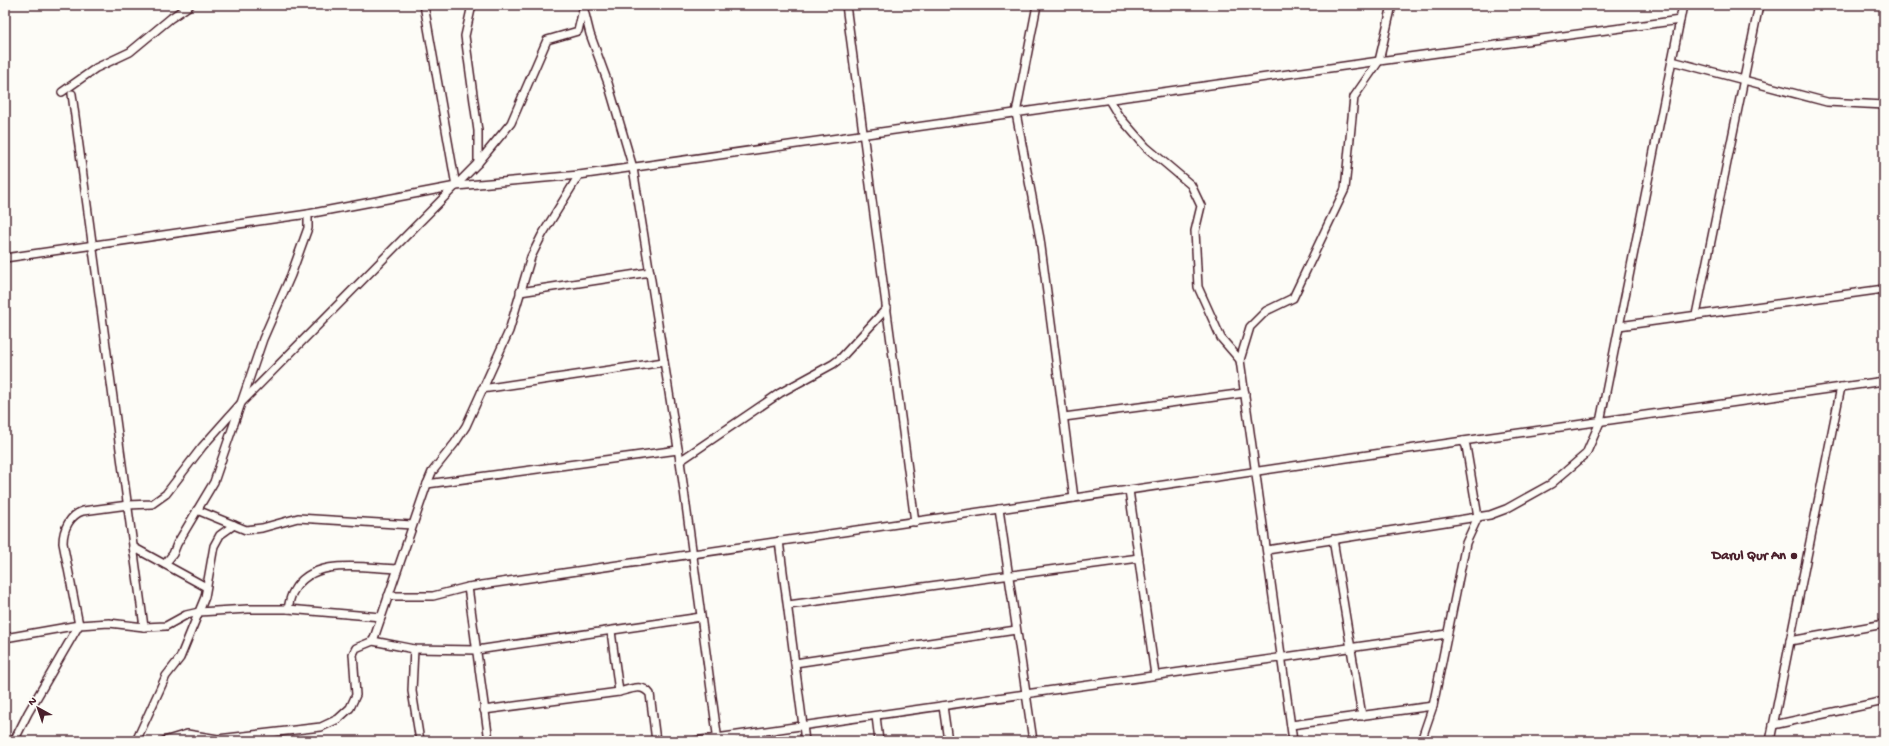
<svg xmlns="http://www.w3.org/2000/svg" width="1889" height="746" font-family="'Gochi Hand',sans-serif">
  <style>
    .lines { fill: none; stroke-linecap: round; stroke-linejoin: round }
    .street-casing { stroke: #4a1f2b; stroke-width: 10 }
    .street { stroke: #fdfcf7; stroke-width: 7 }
    .poi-dot { fill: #4a1f2b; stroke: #fdfcf7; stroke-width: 1.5 }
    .labels { text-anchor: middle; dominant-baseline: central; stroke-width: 4; stroke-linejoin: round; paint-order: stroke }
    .poi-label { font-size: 14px; font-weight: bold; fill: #4a1f2b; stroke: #fdfcf7; text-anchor: end }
  </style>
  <rect width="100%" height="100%" fill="#fdfcf7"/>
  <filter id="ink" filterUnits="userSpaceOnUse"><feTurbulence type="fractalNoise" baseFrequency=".025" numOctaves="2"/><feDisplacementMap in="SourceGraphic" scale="8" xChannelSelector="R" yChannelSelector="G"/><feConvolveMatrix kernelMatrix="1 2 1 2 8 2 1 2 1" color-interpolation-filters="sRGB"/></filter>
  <g filter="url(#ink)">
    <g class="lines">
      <g class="street-casing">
        <g id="street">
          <polyline points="424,5 456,186"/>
          <polyline points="472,5 465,36 478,131 478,163"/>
          <polyline points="846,5 915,522"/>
          <polyline points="1037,5 1016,113 1040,239 1074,498"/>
          <polyline points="584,10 590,34 608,83 633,168 680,461 718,741"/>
          <polyline points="1672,61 1827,102 1884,105"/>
          <polyline points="62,92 96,68 130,52 171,18 190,5"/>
          <polyline points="72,94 144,627"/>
          <polyline points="1109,100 1118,115 1146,147 1191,185 1201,206 1195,231 1198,287 1221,338 1240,360"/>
          <polyline points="5,258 308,214 456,186 579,175 1379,61 1680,20"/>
          <polyline points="520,292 650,272"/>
          <polyline points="1696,315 1759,5"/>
          <polyline points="1619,326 1884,289"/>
          <polyline points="482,389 664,362"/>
          <polyline points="1064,417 1245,393"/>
          <polyline points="680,461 780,393 833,364 841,358 887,308"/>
          <polyline points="427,484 678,450"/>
          <polyline points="1129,490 1155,675"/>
          <polyline points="999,509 1033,741"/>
          <polyline points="197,510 246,530 262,528 298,518 412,525"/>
          <polyline points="1333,539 1362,716"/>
          <polyline points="779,541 805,741"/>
          <polyline points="133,547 206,587"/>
          <polyline points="1267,550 1490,515 1506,509 1551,484 1586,454 1600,422 1683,5"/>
          <polyline points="165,564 173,554 177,544 214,482 263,339 291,275 308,228 308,214"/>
          <polyline points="468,587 489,741"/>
          <polyline points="388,596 433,596 468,587 1463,441 1884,381"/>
          <polyline points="788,605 1139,558"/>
          <path d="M288 609C289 604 290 597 293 592 312 556 364 568 397 569"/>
          <polyline points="611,631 619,692"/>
          <polyline points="5,638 79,625 109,623 144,627 166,626 186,615 199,612 248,609 288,609 381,617"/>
          <polyline points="373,641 427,484 432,472 455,443 466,426 509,331 531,257 542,235 579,175"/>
          <polyline points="1790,641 1884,624"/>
          <polyline points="414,649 412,691 420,741"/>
          <polyline points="795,663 1016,630"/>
          <polyline points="943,706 948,741"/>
          <path d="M484 710 619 692C631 689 642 683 650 694L656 741"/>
          <polyline points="876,716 879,741"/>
          <polyline points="1291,725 1433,706"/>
          <polyline points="1773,725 1884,701"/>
          <path d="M14 741 28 713 79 625 63 543C63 529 70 515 83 511L128 505 152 504 166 494 202 447 242 402 478 163 511 123 547 40 578 31 584 5"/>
          <polyline points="136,741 166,676 180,658 205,597 214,546 220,535 234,525"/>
          <polyline points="164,741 187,734 218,739 321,727 338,719 350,708 356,695 353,654 356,648 373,641 414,649 477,650 701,617"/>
          <polyline points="695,741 1447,634"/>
          <polyline points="1293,741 1240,360 1250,327 1266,311 1293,298 1345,189 1354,97 1379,61 1392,5"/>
          <polyline points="1421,741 1433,706 1466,543 1478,517 1466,446 1463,441"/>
          <polyline points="1770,741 1841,387"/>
        </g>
      </g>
      <use href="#street" class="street"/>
    </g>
  </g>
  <circle class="poi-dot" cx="1794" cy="556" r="4"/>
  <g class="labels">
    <g class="poi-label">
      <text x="1786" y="556">Darul Qur An</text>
    </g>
  </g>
  <rect width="1889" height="746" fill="none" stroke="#fdfcf7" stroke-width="20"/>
  <rect x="10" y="10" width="1869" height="726" fill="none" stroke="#4a1f2b" stroke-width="1.5" filter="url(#ink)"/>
  <g transform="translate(38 708) rotate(320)" stroke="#fdfcf7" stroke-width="3" paint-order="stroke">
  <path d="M0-3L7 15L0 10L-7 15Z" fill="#4a1f2b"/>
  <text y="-6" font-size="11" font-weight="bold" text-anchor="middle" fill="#4a1f2b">N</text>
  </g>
</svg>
